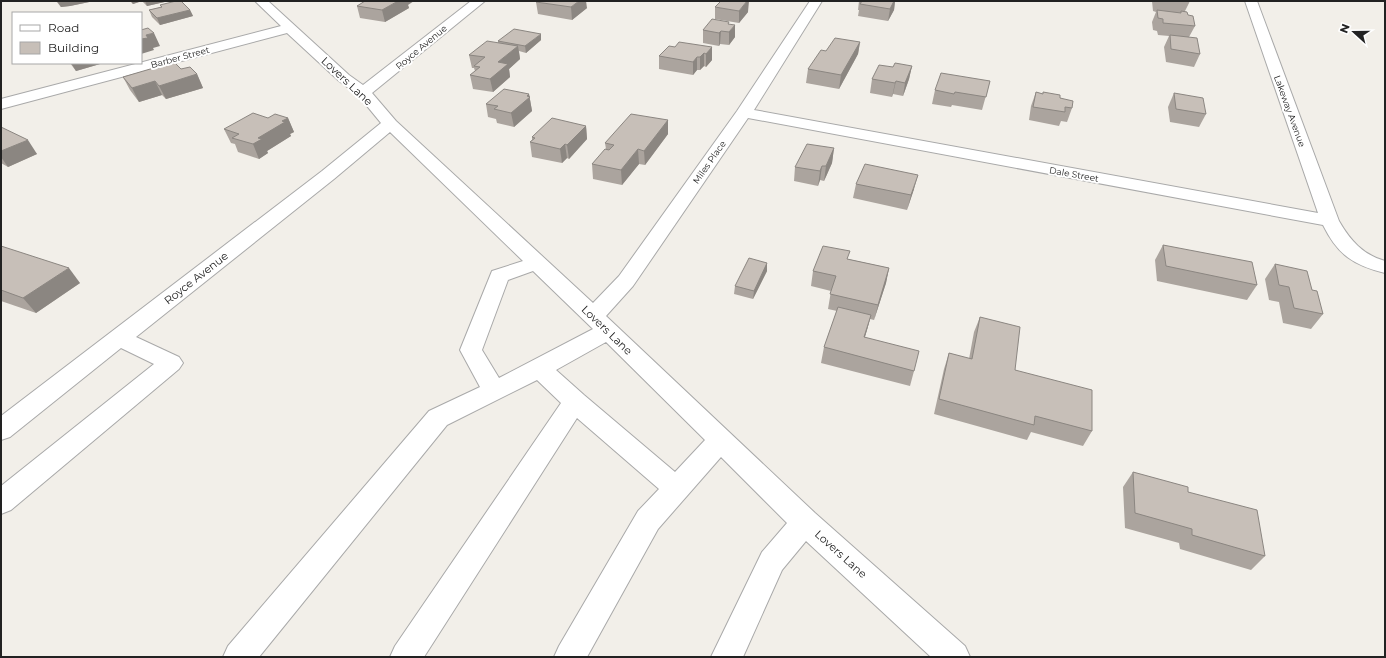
<svg xmlns="http://www.w3.org/2000/svg" width="1386" height="658" font-family="Montserrat,sans-serif">
  <style>
    .lines { fill: none; stroke-linecap: round; stroke-linejoin: round }
    .minor-casing { stroke: #a9a9a9; stroke-width: 2 }
    .minor { fill: #fff; fill-rule: evenodd }
    .wall { fill: #aba49e }
    .shaded-wall { fill: #8b8681 }
    .building { fill: #c7bfb8; stroke: #8b8681 }
    .labels { text-anchor: middle; dominant-baseline: central; stroke-width: 4; stroke-linejoin: round; paint-order: stroke }
    .far-street-label { font-size: 9px; fill: #222; stroke: #fff }
    .street-label { font-size: 11px; fill: #222; stroke: #fff }
  </style>
  <rect width="100%" height="100%" fill="#f2efe9"/>
  <g class="lines">
    <g class="minor-casing">
      <path id="minor" d="M255 1H268L349 75 363 85 471 1H485L372 93 396 121 593 303 619 276 737 111 810 1H822L754 110 1318 213 1245 1H1257L1339 221C1350 240 1363 255 1385 261V273C1353 265 1338 255 1323 225L748 118 633 286 606 316 815 513 965 646 970 657H931L806 541 782 570 743 657H711L762 552 787 523 721 457 658 529 587 657H554L559 646 638 511 659 489 577 418 424 657H390L395 646 561 403 537 380 447 425 259 657H223L228 646 429 411 480 387 460 350 492 271 523 261 390 132 334 179 136 337 179 357 183 363 179 369 11 510 1 514V486L154 364 121 348 10 437 1 440V416L322 171 381 123 358 95 339 81 287 33 1 109V99L281 26ZM533 271 593 329 499 378 482 350 508 280ZM606 342 705 440 675 472 584 395 556 370Z"/>
    </g>
    <use href="#minor" class="minor"/>
  </g>
  <g class="wall">
    <polygon points="56,1 94,1 70,6 61,7"/>
    <polygon points="130,1 169,1 147,6 142,1 133,4"/>
    <polygon points="859,1 895,1 894,10 888,21 858,16 859,10 858,10"/>
    <polygon points="1152,1 1190,1 1185,11 1195,26 1189,37 1200,54 1194,67 1166,62 1164,47 1169,36 1158,35 1157,31 1153,30 1152,22 1156,12 1153,11"/>
    <polygon points="536,2 587,8 572,20 538,14"/>
    <polygon points="160,5 190,10 193,16 160,25 152,17 149,10 161,7"/>
    <polygon points="408,5 409,8 385,22 360,18 357,6"/>
    <polygon points="715,7 748,12 739,23 715,19"/>
    <polygon points="729,24 735,37 729,45 720,44 719,46 703,43 703,30"/>
    <polygon points="541,40 526,53 519,51 520,59 509,69 510,77 493,92 473,89 470,75 475,71 474,68 472,68 469,55 498,43 498,41"/>
    <polygon points="860,42 858,54 839,89 806,83 808,69 826,51"/>
    <polygon points="675,47 712,47 712,60 706,67 704,66 700,70 697,70 693,75 659,69 659,56"/>
    <polygon points="70,63 99,63 100,64 76,71"/>
    <polygon points="912,66 909,79 903,96 893,94 892,97 870,93 872,79 893,67"/>
    <polygon points="181,69 197,74 203,88 166,99 162,95 139,102 130,90 123,77"/>
    <polygon points="990,81 982,110 952,105 951,107 932,104 935,90"/>
    <polygon points="1036,92 1043,94 1043,92 1060,98 1072,108 1067,122 1061,121 1059,126 1029,120 1031,106"/>
    <polygon points="1174,93 1206,114 1199,127 1170,122 1168,107"/>
    <polygon points="529,94 532,111 514,127 497,123 496,119 488,117 486,104"/>
    <polygon points="268,118 288,118 294,132 290,134 291,136 267,151 268,153 259,159 238,152 235,144 231,143 224,129"/>
    <polygon points="668,120 668,134 645,165 639,164 622,185 593,179 592,164 606,149 605,143"/>
    <polygon points="586,126 587,139 569,159 567,158 562,163 532,157 530,142 532,140 532,137"/>
    <polygon points="1,127 37,154 8,167 1,163"/>
    <polygon points="834,148 832,163 824,181 820,180 818,186 794,181 795,167"/>
    <polygon points="856,184 914,189 907,210 853,198"/>
    <polygon points="1163,245 1257,285 1247,300 1157,281 1155,260"/>
    <polygon points="1,246 80,283 36,313 1,301"/>
    <polygon points="848,259 889,268 886,283 874,320 870,319 865,337 914,371 910,386 821,363 824,347 837,311 828,309 831,291 811,286 813,271"/>
    <polygon points="767,263 767,271 753,299 734,294 735,286"/>
    <polygon points="1275,264 1312,290 1323,314 1311,329 1283,323 1279,302 1269,300 1265,279"/>
    <polygon points="980,317 1015,370 1092,431 1083,446 1031,432 1027,440 934,414 944,369 949,353 969,359 974,332"/>
    <polygon points="1133,472 1188,492 1265,556 1251,570 1180,549 1179,543 1125,528 1123,487"/>
  </g>
  <g class="shaded-wall">
    <polygon points="57,1 94,1 70,6 61,7"/>
    <polygon points="131,1 142,1 133,4"/>
    <polygon points="145,1 169,1 147,6"/>
    <polygon points="398,1 414,1 408,5 409,8 385,22 382,10"/>
    <polygon points="579,1 586,1 587,8 572,20 571,7"/>
    <polygon points="747,1 749,1 748,12 739,23 739,11"/>
    <polygon points="894,1 895,1 894,10 888,21 890,9"/>
    <polygon points="190,10 193,16 160,25 157,18"/>
    <polygon points="735,25 735,37 729,45 729,32"/>
    <polygon points="721,31 720,44 719,46 719,33"/>
    <polygon points="154,33 160,46 153,48 154,50 141,54 141,39 146,35"/>
    <polygon points="541,34 541,40 526,53 525,46"/>
    <polygon points="860,42 858,54 839,89 841,75"/>
    <polygon points="518,46 520,59 509,69 510,77 493,92 490,79 498,62"/>
    <polygon points="712,47 712,60 706,67 706,54"/>
    <polygon points="704,53 704,66 700,70 700,57"/>
    <polygon points="697,57 697,70 693,75 693,62"/>
    <polygon points="71,63 99,63 100,64 76,71"/>
    <polygon points="912,66 909,79 903,96 905,83"/>
    <polygon points="197,74 203,88 166,99 159,86"/>
    <polygon points="155,81 162,95 139,102 132,88"/>
    <polygon points="896,81 893,94 892,97 895,83"/>
    <polygon points="529,94 532,111 514,127 511,113"/>
    <polygon points="288,118 294,132 290,134 291,136 267,151 268,153 259,159 253,144 258,138 282,121"/>
    <polygon points="668,120 668,134 645,165 644,151"/>
    <polygon points="586,126 587,139 569,159 567,145"/>
    <polygon points="28,140 37,154 8,167 1,157 1,151"/>
    <polygon points="565,144 567,158 562,163 560,149"/>
    <polygon points="834,148 832,163 824,181 826,166"/>
    <polygon points="638,149 639,164 622,185 621,170"/>
    <polygon points="822,166 820,180 818,186 820,171"/>
    <polygon points="918,175 914,189 907,210 911,195"/>
    <polygon points="767,263 767,271 753,299 754,291"/>
    <polygon points="69,268 80,283 36,313 23,298"/>
    <polygon points="889,268 886,283 874,320 878,305"/>
    <polygon points="871,315 867,330 860,352 864,337"/>
  </g>
  <g class="building">
    <polygon points="176,1 181,1 190,10 157,18 149,10 162,7 160,5"/>
    <polygon points="365,1 398,1 382,10 357,6"/>
    <polygon points="537,1 579,1 571,7 536,2"/>
    <polygon points="721,1 747,1 739,11 715,7"/>
    <polygon points="862,1 894,1 890,9 860,4"/>
    <polygon points="1157,10 1181,13 1181,11 1187,12 1188,15 1193,16 1195,26 1163,23 1163,19 1158,18"/>
    <polygon points="712,19 729,22 728,24 735,25 729,32 721,31 719,33 703,30"/>
    <polygon points="148,28 154,33 146,35 148,38 141,39 141,30"/>
    <polygon points="514,29 541,34 525,46 498,41"/>
    <polygon points="1170,35 1197,38 1200,54 1171,49"/>
    <polygon points="835,38 860,42 841,75 808,69 821,50 826,51"/>
    <polygon points="487,41 518,46 498,62 508,64 490,79 470,75 480,67 474,66 485,57 469,55"/>
    <polygon points="679,42 712,47 706,54 704,53 700,57 697,57 693,62 659,56 669,46 675,47"/>
    <polygon points="174,62 181,69 190,67 197,74 159,86 155,81 132,88 123,77"/>
    <polygon points="895,63 912,66 905,83 896,81 895,83 872,79 879,65 893,67"/>
    <polygon points="941,73 990,81 986,97 955,92 954,94 935,90"/>
    <polygon points="504,89 529,94 527,96 530,97 511,113 494,109 498,106 486,104"/>
    <polygon points="1036,92 1043,94 1043,92 1060,95 1060,98 1073,101 1072,108 1065,107 1065,112 1033,107"/>
    <polygon points="1174,93 1203,98 1206,114 1176,109"/>
    <polygon points="253,113 268,118 275,114 288,118 282,121 285,122 258,138 262,139 253,144 232,138 239,134 224,129"/>
    <polygon points="631,114 668,120 644,151 638,149 621,170 592,164 605,149 609,150 614,145 605,143"/>
    <polygon points="552,118 586,126 567,145 565,144 560,149 530,142 535,138 532,137"/>
    <polygon points="1,127 28,140 1,151"/>
    <polygon points="807,144 834,148 826,166 822,166 820,171 795,167"/>
    <polygon points="865,164 918,175 911,195 856,184"/>
    <polygon points="1163,245 1252,262 1257,285 1166,266"/>
    <polygon points="1,246 69,268 23,298 1,290"/>
    <polygon points="823,246 850,251 847,259 889,268 878,305 830,294 836,276 813,271"/>
    <polygon points="749,258 767,263 754,291 735,286"/>
    <polygon points="1275,264 1307,271 1312,290 1317,291 1323,314 1294,308 1289,287 1279,285"/>
    <polygon points="838,307 871,315 864,337 919,351 914,371 824,347"/>
    <polygon points="980,317 1020,327 1015,370 1092,390 1092,431 1035,416 1034,425 939,399 949,353 972,359"/>
    <polygon points="1133,472 1188,487 1188,492 1257,510 1265,556 1192,535 1192,529 1135,513"/>
  </g>
  <g class="labels">
    <g class="far-street-label">
      <text transform="translate(421 47) rotate(-40)">Royce Avenue</text>
      <text transform="translate(180 57) rotate(-15)">Barber Street</text>
      <text transform="translate(1290 111) rotate(70)">Lakeway Avenue</text>
      <text transform="translate(709 162) rotate(-55)">Miles Place</text>
      <text transform="translate(1074 174) rotate(10)">Dale Street</text>
    </g>
    <g class="street-label">
      <text transform="translate(347 81) rotate(43)">Lovers Lane</text>
      <text transform="translate(196 278) rotate(-38)">Royce Avenue</text>
      <text transform="translate(607 330) rotate(44)">Lovers Lane</text>
      <text transform="translate(841 554) rotate(42)">Lovers Lane</text>
    </g>
  </g>
  <rect width="1386" height="658" fill="none" stroke="#222222" stroke-width="4"/>
  <rect x="12" y="12" width="130" height="52" fill="#ffffff" stroke="#a7a7a7"/>
  <rect x="20" y="25" width="20" height="6" fill="#ffffff" stroke="#a7a7a7"/>
  <text x="48" y="32" font-size="12" fill="#222222">Road</text>
  <rect x="20" y="42" width="20" height="12" fill="#c7bfb8" stroke="#a7a7a7"/>
  <text x="48" y="52" font-size="12" fill="#222222">Building</text>
  <g transform="translate(1354 32) rotate(291)" stroke="#ffffff" stroke-width="3" paint-order="stroke">
  <path d="M0-3L7 15L0 10L-7 15Z" fill="#222222"/>
  <text y="-6" font-size="11" font-weight="bold" text-anchor="middle" fill="#222222">N</text>
  </g>
</svg>
